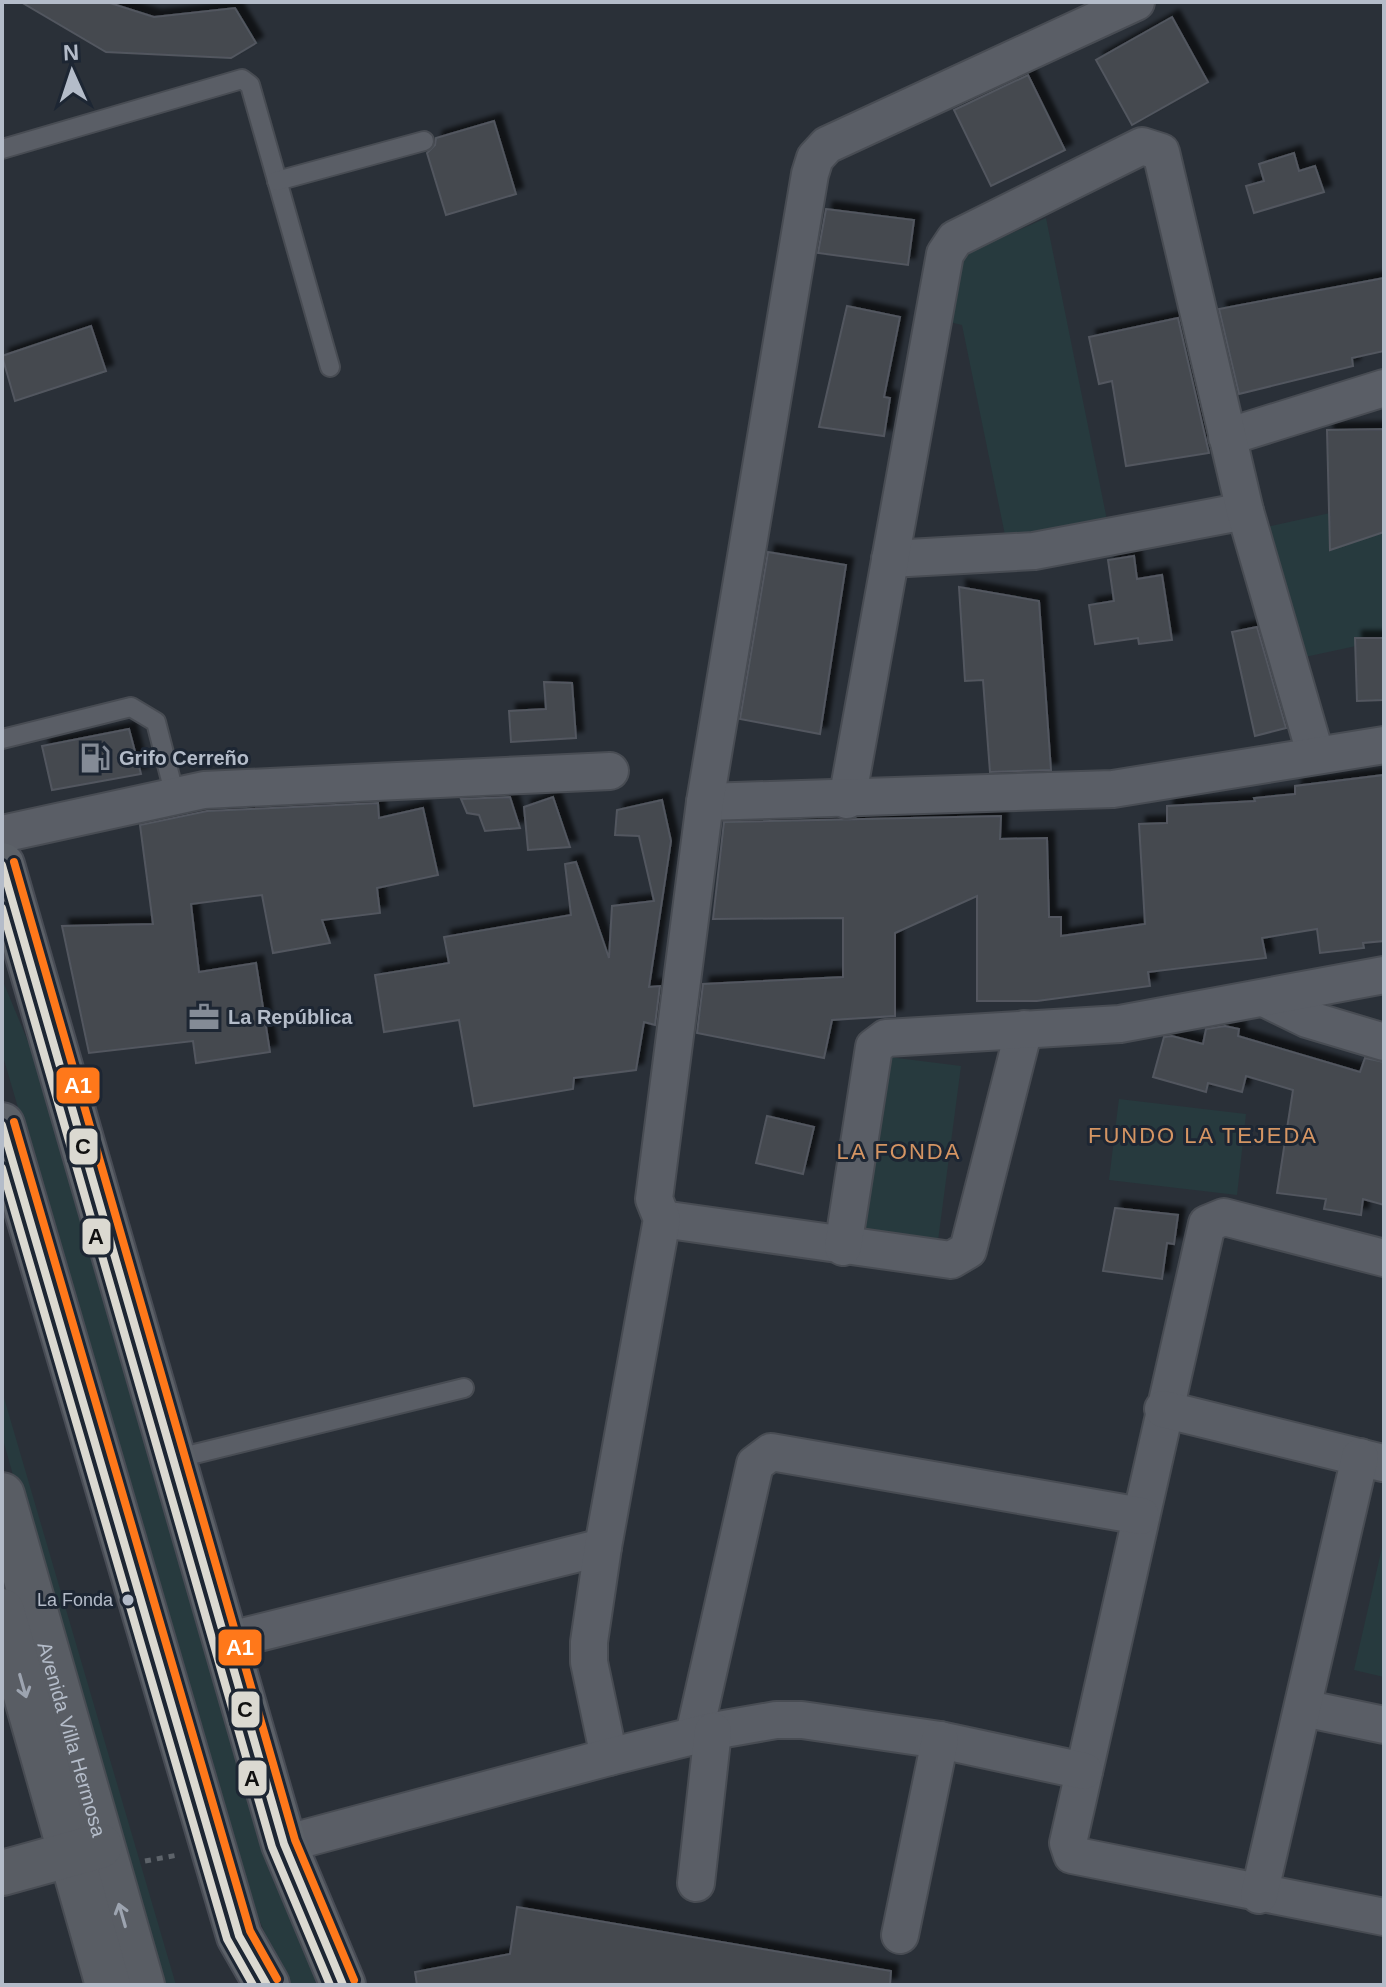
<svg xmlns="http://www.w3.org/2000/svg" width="1386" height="1987" font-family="Helvetica,sans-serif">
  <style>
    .green { fill: #273a3e }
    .building { fill: #444950; stroke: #52575f; stroke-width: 2; filter: url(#shadow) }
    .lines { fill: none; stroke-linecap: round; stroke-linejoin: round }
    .lane-casing { stroke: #484c53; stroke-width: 22 }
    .street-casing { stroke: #484c53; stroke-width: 40 }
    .secondary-casing { stroke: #484c53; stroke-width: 48 }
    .primary-casing { stroke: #484c55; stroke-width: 48 }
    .path { stroke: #5d636a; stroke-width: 5; stroke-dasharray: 6 6; stroke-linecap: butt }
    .lane { stroke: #5a5e66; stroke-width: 18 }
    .street { stroke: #5a5e66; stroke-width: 36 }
    .secondary { stroke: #595d64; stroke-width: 44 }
    .primary { stroke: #5c6168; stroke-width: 44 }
    .bus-1-casing { stroke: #1d2633; stroke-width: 14 }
    .bus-2-casing { stroke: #1d2633; stroke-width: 14 }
    .bus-3-casing { stroke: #1d2633; stroke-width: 14 }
    .bus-1 { stroke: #dbd9d1; stroke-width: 8 }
    .bus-2 { stroke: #dbd9d1; stroke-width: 8 }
    .bus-3 { stroke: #ff781a; stroke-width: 8 }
    .oneway { stroke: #9da4b0 }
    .bus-dot { fill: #b4bcc9; stroke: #1d2633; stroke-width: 3 }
    .labels { text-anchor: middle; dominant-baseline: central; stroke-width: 6; stroke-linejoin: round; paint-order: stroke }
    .bus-label { font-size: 18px; fill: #b4bcc9; stroke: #1d2633; text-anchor: end }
    .poi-label { font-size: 20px; font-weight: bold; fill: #b4bcc9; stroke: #1d2633; text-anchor: start }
    .street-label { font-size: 20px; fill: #b4bcc9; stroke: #1d2633 }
    .neighbourhood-label { font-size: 22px; letter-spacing: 2px; fill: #d59563; stroke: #1d2633 }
    .line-badge { stroke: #1d2633; stroke-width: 3 }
    .badge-label { font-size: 22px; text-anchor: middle; font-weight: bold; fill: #fff }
    .pale-badge-label { font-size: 22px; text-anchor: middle; font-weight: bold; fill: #111 }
  </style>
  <defs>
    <filter id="shadow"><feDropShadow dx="7" dy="-7" stdDeviation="2" flood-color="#0009"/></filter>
  </defs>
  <rect width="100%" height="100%" fill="#2a3038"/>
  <g class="green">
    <polygon points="1046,218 1107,520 1006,540 962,325 941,320 955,258"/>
    <polygon points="1339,511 1384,526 1384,640 1268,665 1239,533"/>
    <polygon points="2,979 39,1068 276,1882 319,1985 286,1985 248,1892 2,1053"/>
    <polygon points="857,1053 961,1066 937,1248 834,1234"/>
    <polygon points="1119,1099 1246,1114 1237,1195 1109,1180"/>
    <polygon points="2,1391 176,1985 157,1985 2,1436"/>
    <polygon points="1384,1539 1384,1677 1354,1670"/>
  </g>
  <g class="building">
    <polygon points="21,2 107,2 154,17 235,8 256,43 231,58 106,52"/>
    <polygon points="1172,17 1208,82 1132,125 1096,60"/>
    <polygon points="1028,75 1065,150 991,186 954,110"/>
    <polygon points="494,121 516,194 446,215 427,153 435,145 436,138"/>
    <polygon points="1294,153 1299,171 1315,166 1324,192 1254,213 1246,186 1264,181 1259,164"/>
    <polygon points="826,209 914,220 908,265 818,253"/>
    <polygon points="1384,278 1384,351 1352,358 1353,366 1239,394 1219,309"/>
    <polygon points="847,306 900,317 884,397 890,398 884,436 819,427"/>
    <polygon points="1178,318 1209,453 1126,466 1112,381 1099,384 1089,337"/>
    <polygon points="91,326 106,371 15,401 2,356"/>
    <polygon points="1384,429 1384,532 1330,550 1327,430"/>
    <polygon points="768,552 846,565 820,734 740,719"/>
    <polygon points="1134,556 1137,579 1162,575 1172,640 1139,644 1138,638 1095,644 1089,605 1114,601 1108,560"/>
    <polygon points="959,587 1039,601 1051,770 990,772 983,680 965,681"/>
    <polygon points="1257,627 1286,728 1255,736 1232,632"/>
    <polygon points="1355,638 1384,638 1384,700 1357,701"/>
    <polygon points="544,682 572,683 576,738 511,742 509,711 546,709"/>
    <polygon points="129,729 141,774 52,790 42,746"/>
    <polygon points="1384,775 1384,941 1363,943 1364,948 1320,953 1317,929 1262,938 1266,958 1148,972 1150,986 1037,1001 977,1001 977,896 895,933 895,1016 832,1020 824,1058 697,1033 703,984 843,977 843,918 713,919 724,822 1001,816 1000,839 1047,838 1049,917 1061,917 1061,936 1145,924 1139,824 1167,823 1167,806 1255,801 1254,798 1295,794 1295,786"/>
    <polygon points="510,797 520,828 485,831 479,815 467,813 461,799"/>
    <polygon points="553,797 570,847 528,850 524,807"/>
    <polygon points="662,800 671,841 649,987 660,986 655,1025 644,1022 636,1070 574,1078 573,1089 474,1106 459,1020 384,1032 375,975 449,963 444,937 571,915 565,864 576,862 609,958 612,906 654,901 639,836 615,835 617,810"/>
    <polygon points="378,803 379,818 423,808 438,875 377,888 380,913 322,920 330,943 273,953 262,895 191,904 199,972 256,963 270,1052 196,1063 193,1041 89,1053 62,926 153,924 140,825 207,811"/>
    <polygon points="1225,1026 1239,1029 1238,1036 1360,1072 1365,1058 1384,1062 1384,1205 1363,1199 1361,1215 1324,1209 1326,1199 1277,1193 1293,1090 1246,1076 1242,1092 1208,1083 1206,1092 1153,1077 1164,1037 1172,1036 1203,1044 1206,1029"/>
    <polygon points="767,1116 814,1127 803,1174 756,1163"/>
    <polygon points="1115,1208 1178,1215 1174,1244 1167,1243 1162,1279 1103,1271"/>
    <polygon points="517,1907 891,1971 890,1985 417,1985 415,1972 510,1954"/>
  </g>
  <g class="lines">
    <g class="lane-casing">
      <g id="lane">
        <polyline points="2,149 242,79 250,85 330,367"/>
        <polyline points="277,181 424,141"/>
        <polyline points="2,739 131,707 156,722 175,796"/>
        <polyline points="174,1459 464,1388"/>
      </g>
    </g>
    <g class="street-casing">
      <g id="street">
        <polyline points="1227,437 1384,388"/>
        <polyline points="890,559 1034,551 1245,511"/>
        <polyline points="847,800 945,254 955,239 1142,146 1161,152 1245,511 1315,753"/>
        <polyline points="705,802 1113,789 1384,745"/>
        <polyline points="2,834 204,790 610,771"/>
        <polyline points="1266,999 1307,1019 1384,1042"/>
        <polyline points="662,1219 951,1260 968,1250 1024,1029"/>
        <polyline points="843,1247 874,1047 886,1038 1120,1024 1384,975"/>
        <polyline points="1384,1258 1224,1217 1207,1224 1068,1843 1072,1855 1384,1917"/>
        <polyline points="1163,1409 1383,1463"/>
        <polyline points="226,1641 603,1547"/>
        <polyline points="1303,1708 1384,1725"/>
        <polyline points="694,1735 755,1464 771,1452 1141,1516"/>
        <polyline points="609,1757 589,1662 589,1642 603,1547 662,1219 654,1199 705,802 810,174 815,158 827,145 1136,2"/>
        <polyline points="284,1844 609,1757 713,1731 776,1720 802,1720 940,1740 1084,1771"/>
        <polyline points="696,1883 713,1731"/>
        <polyline points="1259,1895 1360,1457"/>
        <polyline points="900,1935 940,1740"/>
      </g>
    </g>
    <g class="secondary-casing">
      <g id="secondary">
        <path id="s1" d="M2 1495 142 1985"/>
        <polyline points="2,1611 108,1985"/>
        <polyline points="2,1873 100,1846"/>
      </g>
    </g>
    <g class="primary-casing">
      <g id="primary">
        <polyline points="2,865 284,1844 343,1985"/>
        <polyline points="2,1125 239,1936 267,1985"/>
      </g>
    </g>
    <polyline class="path" points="145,1861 178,1855"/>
    <use href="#lane" class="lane"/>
    <use href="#street" class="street"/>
    <use href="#secondary" class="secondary"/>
    <use href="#primary" class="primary"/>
    <g class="bus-1-casing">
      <g id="bus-1">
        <polyline points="2,865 284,1844 343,1985"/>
        <polyline points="2,1125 239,1936 267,1985"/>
      </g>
    </g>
    <g class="bus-2-casing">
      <g id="bus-2">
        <polyline points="2,908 272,1847 330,1985"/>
        <polyline points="2,1168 227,1939 253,1985"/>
      </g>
    </g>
    <g class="bus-3-casing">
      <g id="bus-3">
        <polyline points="14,862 295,1840 354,1980"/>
        <polyline points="14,1122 250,1931 277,1979"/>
      </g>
    </g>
    <use href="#bus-1" class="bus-1"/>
    <use href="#bus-2" class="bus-2"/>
    <use href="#bus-3" class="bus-3"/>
  </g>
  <defs><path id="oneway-shaft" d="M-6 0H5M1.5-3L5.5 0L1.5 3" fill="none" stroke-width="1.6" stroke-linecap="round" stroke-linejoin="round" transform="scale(2)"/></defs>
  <g class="oneway">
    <use href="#oneway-shaft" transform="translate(23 1686) rotate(74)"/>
    <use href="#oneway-shaft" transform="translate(122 1915) rotate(-106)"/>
  </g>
  <defs>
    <g id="fuel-bare" transform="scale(2.4)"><path d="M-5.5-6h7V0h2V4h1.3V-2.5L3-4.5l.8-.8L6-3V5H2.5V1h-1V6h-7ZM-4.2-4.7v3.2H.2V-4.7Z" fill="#848b96" stroke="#1d2633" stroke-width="2.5" paint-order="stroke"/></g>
    <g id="office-bare" transform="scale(2.4)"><path d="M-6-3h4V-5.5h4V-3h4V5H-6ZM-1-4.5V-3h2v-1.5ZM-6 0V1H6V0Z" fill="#848b96" stroke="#1d2633" stroke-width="2.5" paint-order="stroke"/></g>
  </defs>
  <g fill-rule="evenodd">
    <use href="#fuel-bare" x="95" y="758"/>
    <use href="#office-bare" x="204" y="1017"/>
  </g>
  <circle class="bus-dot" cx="128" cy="1600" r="7"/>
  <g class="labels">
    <g class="bus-label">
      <text x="113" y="1600">La Fonda</text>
    </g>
    <g class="poi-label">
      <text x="119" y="758">Grifo Cerreño</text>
      <text x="228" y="1017">La República</text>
    </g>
    <g class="street-label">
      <text stroke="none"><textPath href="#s1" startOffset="254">Avenida Villa Hermosa</textPath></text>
    </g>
    <g class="neighbourhood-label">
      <text x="1203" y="1135">FUNDO LA TEJEDA</text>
      <text x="899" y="1151">LA FONDA</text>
    </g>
  </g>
  <g class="line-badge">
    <rect x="55" y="1066" width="46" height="39" rx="8" fill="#ff781a"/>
    <rect x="68" y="1127" width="31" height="39" rx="8" fill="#dbd9d1"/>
    <rect x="81" y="1217" width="31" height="39" rx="8" fill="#dbd9d1"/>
    <rect x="217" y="1628" width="46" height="39" rx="8" fill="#ff781a"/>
    <rect x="230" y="1690" width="31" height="39" rx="8" fill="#dbd9d1"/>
    <rect x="237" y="1759" width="31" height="38" rx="8" fill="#dbd9d1"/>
  </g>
  <g class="badge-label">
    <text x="78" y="1093">A1</text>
    <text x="240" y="1655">A1</text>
  </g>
  <g class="pale-badge-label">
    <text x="83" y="1154">C</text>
    <text x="96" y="1244">A</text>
    <text x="245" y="1717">C</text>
    <text x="252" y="1786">A</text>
  </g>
  <rect width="1386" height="1987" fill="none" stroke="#b4bcc9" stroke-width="8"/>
  <g transform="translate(72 72) rotate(357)" stroke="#1d2633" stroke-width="6" paint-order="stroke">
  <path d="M0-6L14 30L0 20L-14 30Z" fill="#b4bcc9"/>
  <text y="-12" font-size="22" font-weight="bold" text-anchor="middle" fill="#b4bcc9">N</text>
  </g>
</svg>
